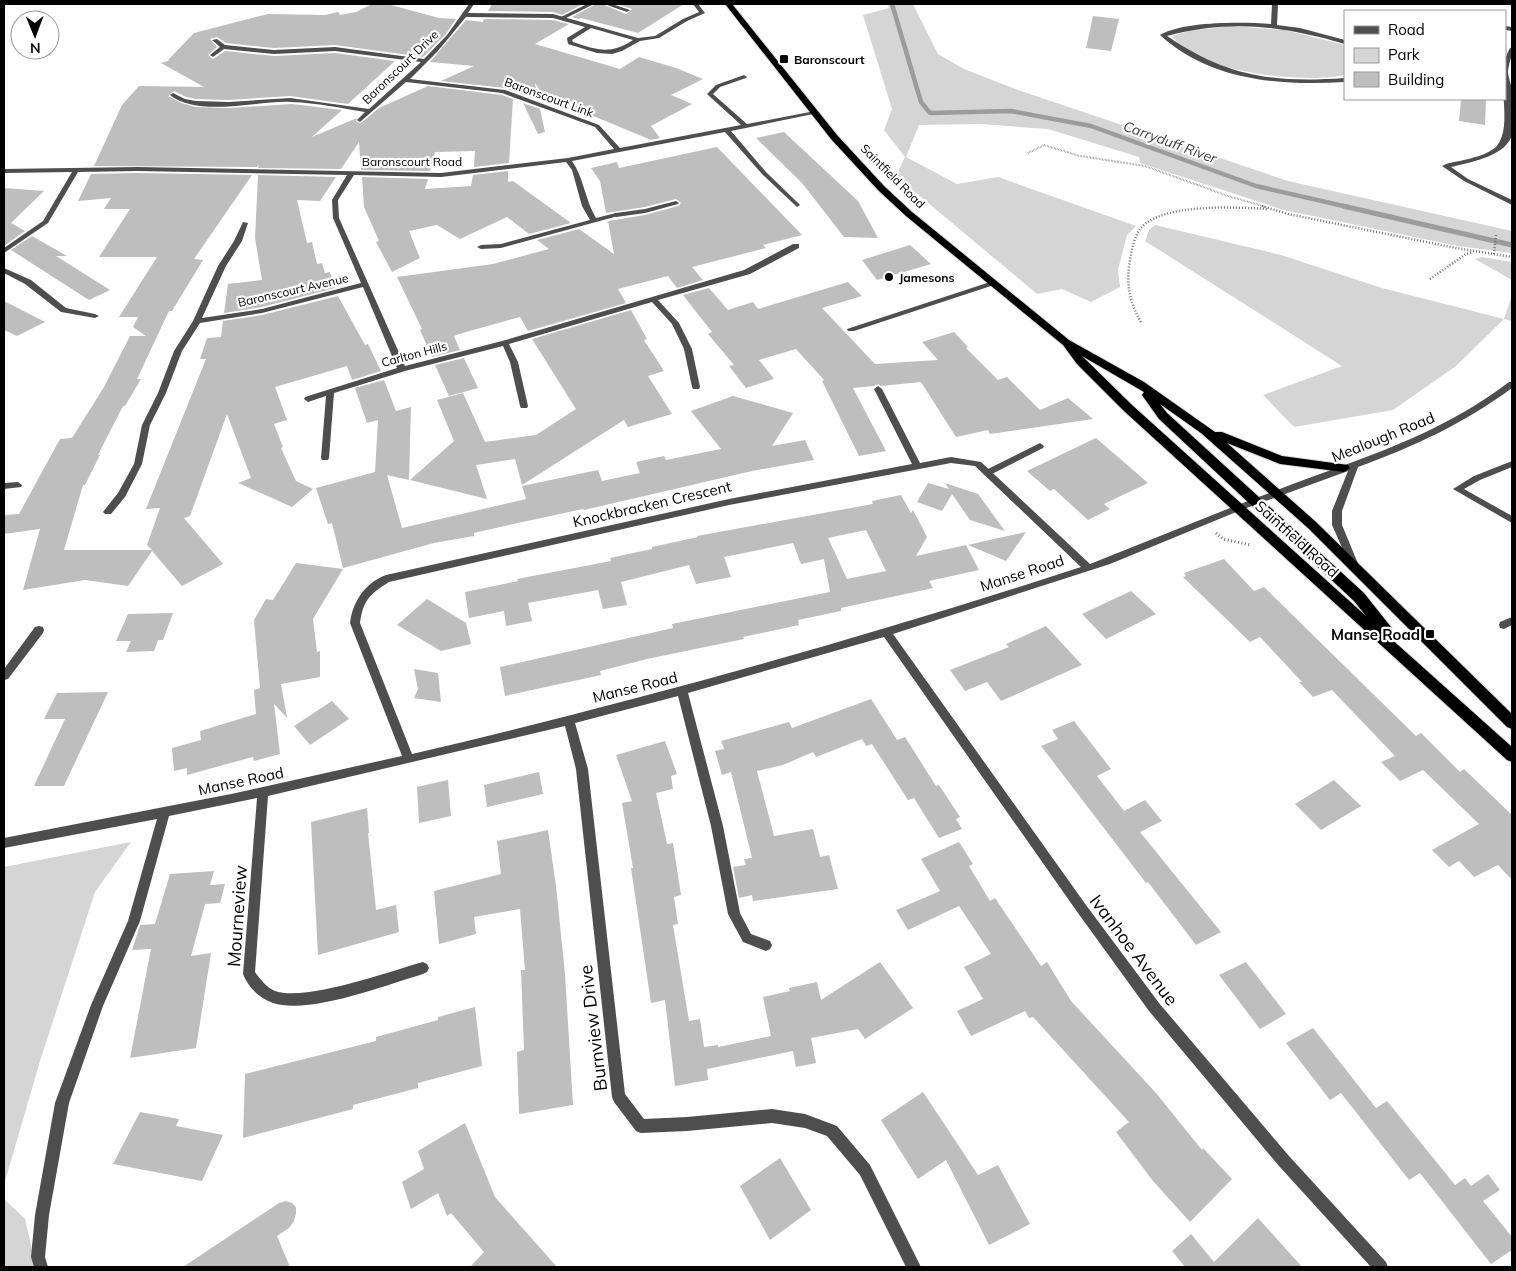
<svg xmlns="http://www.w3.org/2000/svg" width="1516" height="1271" font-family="Mulish,sans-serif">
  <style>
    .green { fill: #d5d5d5 }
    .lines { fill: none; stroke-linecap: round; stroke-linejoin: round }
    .stream-far1 { stroke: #9c9c9c; stroke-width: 4.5 }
    .stream { stroke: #9c9c9c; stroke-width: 5 }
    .building { fill: #bebebe; fill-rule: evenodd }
    .trunk-casing { stroke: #dbdbdb; stroke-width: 2 }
    .path-far2 { stroke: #707070; stroke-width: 2; stroke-dasharray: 0.5 1; stroke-linecap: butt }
    .path-far1 { stroke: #707070; stroke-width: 2.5; stroke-dasharray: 1 2; stroke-linecap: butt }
    .path { stroke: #707070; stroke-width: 3; stroke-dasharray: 1 2.5; stroke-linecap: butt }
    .service { fill: #4e4e4e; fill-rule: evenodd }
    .minor { fill: #4e4e4e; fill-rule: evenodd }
    .tertiary { fill: #4e4e4e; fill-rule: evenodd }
    .trunk { fill: #000; fill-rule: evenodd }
    .poi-dot { fill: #000; stroke: #fff; stroke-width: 2 }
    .labels { text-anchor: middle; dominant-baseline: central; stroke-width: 4.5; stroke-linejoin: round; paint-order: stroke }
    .far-poi-label { font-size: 12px; font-weight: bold; fill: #000; stroke: #fff; text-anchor: start }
    .far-street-label { font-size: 12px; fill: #000; stroke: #fff }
    .far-water-label { font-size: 14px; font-style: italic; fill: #3d3d3d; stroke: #fff }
    .street-label { font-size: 15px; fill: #000; stroke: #fff }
    .poi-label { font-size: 15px; font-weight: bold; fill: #000; stroke: #fff; text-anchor: end }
    .near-street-label { font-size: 18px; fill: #000; stroke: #fff }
  </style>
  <rect width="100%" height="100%" fill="#fff"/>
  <g class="green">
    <polygon points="888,4 913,4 938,54 964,69 1018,90 1288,181 1512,231 1512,253 1458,246 1284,210 1140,163 1139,157 1048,129 980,124 919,125 906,157 957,184 998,177 1136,226 1127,235 1118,270 1120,287 1091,302 1062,289 1037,294 896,176 905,157 884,130 892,109 863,15 889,8"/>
    <path d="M1230 26 1285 30 1345 45V75C1305 84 1196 73 1172 36L1189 31Z"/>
    <polygon points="1155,225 1281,255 1382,288 1504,319 1512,295 1512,321 1504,319 1456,366 1393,410 1294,427 1263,395 1342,366 1145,241 1149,230"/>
    <polygon points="1482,257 1512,262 1512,280 1475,259"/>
    <polygon points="131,842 95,892 40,1061 4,1185 4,867"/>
    <polygon points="4,1199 25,1219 36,1267 4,1267"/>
  </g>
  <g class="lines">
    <polyline class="stream-far1" points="892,4 921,102 930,113 1011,111 1091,126 1256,186 1348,207"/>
    <polyline class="stream" points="1343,206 1512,245"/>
  </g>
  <g class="building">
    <polygon points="372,4 387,4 439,18 456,19 446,34 423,57 335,45 274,48 226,43 217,37 210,39 217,47 208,55 213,59 225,51 274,56 335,53 395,61 348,104 290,96 229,100 196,99 186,97 174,91 168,96 181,103 196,107 229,108 292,104 342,110 312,137 357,118 356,122 361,123 379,108 428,86 502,95 513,99 509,163 474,167 475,151 435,152 430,171 361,170 359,142 341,169 258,168 259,164 257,167 94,166 122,105 139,86 204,87 161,63 170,60 168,60 194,33 268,14 325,15 338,12 340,15 356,12"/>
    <polygon points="492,4 583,4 562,15 553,12 488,11"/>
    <polygon points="596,4 602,4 626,14 632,9 617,4 684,4 638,33 581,18 578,19 572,17"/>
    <polygon points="1093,16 1119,19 1111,51 1086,48"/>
    <polygon points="484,19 553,20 569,24 535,44 620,69 639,57 676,68 703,79 671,95 692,104 651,126 660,138 651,140 543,95 535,83 538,100 519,93 514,84 514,91 505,88 441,81 474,66 430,62 466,20 483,22"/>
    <polygon points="1461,99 1486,99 1485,125 1459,121"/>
    <polygon points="523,103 540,109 545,132 538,134"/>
    <polygon points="784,132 858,201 878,238 844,237 802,183 756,138"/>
    <polygon points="717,147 802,235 763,245 766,248 692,267 703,280 677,288 668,276 618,289 626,303 528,331 520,317 459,334 454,336 460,350 432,357 420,330 422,329 397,277 493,264 549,249 537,240 579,229 614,254 608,221 645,215 678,206 681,203 676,199 645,207 606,213 600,181 591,168 617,162 619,168"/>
    <polygon points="508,171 508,182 513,181 571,223 529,234 507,217 460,239 437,225 409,231 420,258 392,272 376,242 379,241 364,207 362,177 428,179 425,189 471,186 473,175"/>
    <polygon points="138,173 252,175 194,259 203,260 172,311 169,311 137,379 141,379 125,406 123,406 98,455 100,455 85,485 83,485 64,550 152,550 147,545 160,508 146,509 206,359 200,359 207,338 221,337 223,321 262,315 338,296 365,345 368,344 381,371 352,380 347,366 275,387 287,420 274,424 283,447 281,448 296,481 313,489 292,507 238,483 251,478 227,414 190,516 184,518 223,564 182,586 152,551 128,586 85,580 23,590 40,529 4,534 4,515 19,514 60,439 72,438 104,387 130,336 146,336 133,327 138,317 119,317 157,257 99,257 130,209 104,209 111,198 78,201 91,174"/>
    <polygon points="258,175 336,177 320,201 297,200 307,243 312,242 317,264 322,263 325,273 330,272 335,288 262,307 224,313 228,284 262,280 255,238"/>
    <polygon points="4,188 44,191 11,223 25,231 4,246"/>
    <polygon points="32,236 67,256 56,256 110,290 89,300 11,250"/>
    <polygon points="910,245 931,264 877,280 862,260"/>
    <polygon points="848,282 862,296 822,308 875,364 938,360 922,342 954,332 968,347 966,348 998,380 1007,377 1040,410 1068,398 1093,419 990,434 988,430 956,437 921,382 881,386 878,384 874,386 853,388 886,451 859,456 822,381 824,380 796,349 759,360 774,379 746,388 729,366 734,365 708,334 712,332 683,295 709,288 728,310 753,302 758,309"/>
    <polygon points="4,301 45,322 17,336 4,330"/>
    <polygon points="631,310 647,339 644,340 664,371 648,376 672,414 628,427 624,420 522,485 515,459 476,465 487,499 410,480 454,441 437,400 463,393 485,442 536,435 576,409 532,339"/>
    <polygon points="464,358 478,388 449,396 435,365"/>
    <polygon points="384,380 396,411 411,407 409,480 387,475 402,528 526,499 522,486 598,470 602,481 640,473 636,462 664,456 666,460 721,449 691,411 733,396 793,413 772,446 805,440 814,460 752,471 584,510 583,509 513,524 474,533 474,536 434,543 343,568 332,523 328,524 316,488 375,472 378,420 367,423 355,388"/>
    <polygon points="1096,438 1148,483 1104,504 1110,509 1088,520 1054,489 1050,491 1027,471"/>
    <polygon points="928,483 949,489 945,483 978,494 1005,531 970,520 952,494 942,511 917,502"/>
    <path d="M901 495 911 513 913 510 927 537 916 556 966 545 979 570 929 581 933 588 841 608V611L798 620 799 625 743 637 744 639 647 659 600 671 601 675 505 696 500 667 673 628 672 624 830 592 824 559 801 564 793 543 724 557 731 577 696 584 689 565 621 582 627 605 603 609 598 590 528 603 532 621 506 626 504 611 469 618 465 592 518 581 517 579 611 561 610 558 652 549V547L698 537 697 536 873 504 872 501ZM866 530 886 571 847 579 828 538Z"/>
    <polygon points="1026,532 1006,561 968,545 998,538"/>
    <polygon points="1224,559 1254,591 1264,587 1416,736 1421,733 1460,772 1464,769 1512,815 1512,880 1498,865 1474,877 1459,861 1449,867 1432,850 1479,824 1423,770 1400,781 1381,762 1395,756 1332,690 1313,697 1299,682 1302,682 1260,637 1250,642 1183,577 1186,576 1184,573"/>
    <polygon points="296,563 343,569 313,619 317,652 320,651 320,677 281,684 287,718 274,704 280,754 254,761 253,757 234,762 187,775 187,768 174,771 172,748 201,740 200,731 256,714 254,690 260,688 254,620 266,599 273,600"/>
    <polygon points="1131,591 1156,614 1106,639 1082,614"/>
    <polygon points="427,599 466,623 471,644 441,651 397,625"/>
    <polygon points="173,613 163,640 158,640 154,651 126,652 131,641 116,641 128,614"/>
    <polygon points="1046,626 1082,665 1001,701 987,682 965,691 950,670 1009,647 1006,644"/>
    <polygon points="414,669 438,673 441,702 414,698 418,689"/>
    <polygon points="108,692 64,786 34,786 65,719 44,719 57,693"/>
    <polygon points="871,699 897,740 905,737 936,786 939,785 960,817 956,819 962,829 939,838 914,798 908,800 872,744 866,746 862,739 816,757 813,752 783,765 757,771 774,836 813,829 820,857 829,855 838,889 753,901 752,895 739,898 733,867 746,865 744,859 752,858 731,772 722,775 715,751 724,749 721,741 789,722 792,728"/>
    <polygon points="332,701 349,719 310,745 294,726"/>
    <polygon points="1074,721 1111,769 1097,776 1124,811 1145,800 1162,821 1140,832 1221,932 1196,945 1148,882 1146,883 1041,746 1058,739 1052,730"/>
    <polygon points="665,741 677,774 671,776 673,789 656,793 667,844 673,843 681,895 674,897 678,924 673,925 689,1021 700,1019 704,1047 718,1045 718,1047 771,1036 763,997 790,991 789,988 817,982 821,1000 880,962 913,1008 865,1039 858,1029 811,1038 816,1063 796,1067 793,1051 707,1069 708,1080 675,1086 665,1000 651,1003 631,868 633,868 622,803 632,801 616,755"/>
    <polygon points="539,772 543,794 487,807 484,785"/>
    <polygon points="448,780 451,816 419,823 417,787"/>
    <polygon points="1334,780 1361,806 1321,830 1295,804"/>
    <polygon points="367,808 369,833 368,833 376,910 396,905 399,932 318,955 311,822"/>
    <polygon points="548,830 556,886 565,974 573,1105 519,1114 517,1052 524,1050 521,970 525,970 520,909 474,917 476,934 439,944 434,891 501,874 497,841"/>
    <polygon points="959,842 973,864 969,866 990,901 995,898 1041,966 1047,962 1071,1001 1156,1093 1202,1150 1203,1148 1232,1179 1190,1222 1153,1181 1116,1132 1129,1122 1033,1017 1029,1018 1025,1011 971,1036 957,1011 983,999 964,967 991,954 959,906 908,930 896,910 940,891 921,859"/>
    <polygon points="214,871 210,885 225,884 220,903 205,904 191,956 211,953 196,1048 130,1058 151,949 132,950 140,925 155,924 170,874"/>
    <polygon points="1246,962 1286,1014 1260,1029 1219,975"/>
    <polygon points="475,1007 482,1066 418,1083 418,1088 353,1105 353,1109 243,1138 245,1074 376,1041 376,1037 438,1020 438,1017"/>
    <polygon points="1313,1028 1376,1108 1387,1101 1455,1185 1465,1178 1471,1186 1488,1174 1500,1190 1483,1201 1512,1237 1512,1250 1491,1264 1420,1173 1409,1180 1341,1093 1330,1100 1286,1043"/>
    <polygon points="923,1092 978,1175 998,1165 1030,1224 989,1245 946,1160 918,1179 881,1120"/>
    <polygon points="140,1112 179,1119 176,1126 223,1135 202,1181 113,1164"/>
    <polygon points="465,1123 495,1197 557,1267 470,1267 484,1252 451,1213 447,1216 438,1193 411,1209 402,1182 424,1169 418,1151"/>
    <polygon points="780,1158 811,1210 770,1240 740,1186"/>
    <polygon points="286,1201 292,1203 296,1207 296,1214 294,1221 289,1228 277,1236 290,1267 183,1267 279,1203"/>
    <polygon points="1258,1218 1302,1267 1185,1267 1172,1251 1191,1234 1214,1262"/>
  </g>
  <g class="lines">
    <g class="trunk-casing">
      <path id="trunk" d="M725 4H732L837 135 884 186 912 212 1069 340 1144 382 1215 432H1222L1282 456 1348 465 1350 468 1344 472 1280 464 1227 443 1316 522 1512 714V729L1507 727 1308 528 1201 433 1160 404 1167 413 1364 593 1391 627 1393 631 1388 636 1512 747V762L1507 760 1124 411 1077 364 1063 345 906 216 878 190 831 139ZM1082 356 1144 392 1142 395 1159 419 1354 601 1366 616 1132 405Z"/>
    </g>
    <polyline class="path-far2" points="1028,153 1044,145 1080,156 1145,166 1228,196 1266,207"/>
    <g class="path-far1">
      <polyline points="1262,206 1288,214 1456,248 1512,257"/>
      <polyline points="1494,254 1496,235"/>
      <polyline points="1430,279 1466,254 1473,252"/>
      <path d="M1141 322C1129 302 1126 283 1130 260 1132 249 1134 236 1141 228 1162 203 1237 207 1267 209"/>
    </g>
    <polyline class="path" points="1216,533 1223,539 1251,545"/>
    <g class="service">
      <polygon points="587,4 594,4 564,19 559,18"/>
      <polygon points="604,4 612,4 630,10 627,12"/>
      <polygon points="676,201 679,203 678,204 645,213 616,217 613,215 616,213 645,209"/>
      <polygon points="990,282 996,282 997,284 854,331 848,331 847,329"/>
      <polygon points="1040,443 1044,446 1043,448 990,475 987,476 983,473 984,471"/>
      <polygon points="1512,461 1512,467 1480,480 1464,489 1512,516 1512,523 1453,489 1474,476"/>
      <polygon points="1512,617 1512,625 1504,629 1500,628 1499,625 1500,622"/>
    </g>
    <g class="minor">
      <path d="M469 4H474L468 13 553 14 638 38 655 36 683 19 699 12 693 4H698L705 13 687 21 659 38 640 41 622 51 612 54 597 53 568 44 567 38 585 27 553 18 466 17 437 52 410 79 505 90 599 125 620 148 741 125 707 94 716 85 744 75 747 77 746 78 720 87 713 94 747 124 815 111 818 113 731 131 766 172 799 204 800 205 797 207 762 174 725 132 572 161C584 178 585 200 596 218L616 213 619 215 618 216 501 248 481 249 477 247 481 245 501 244 590 220 582 206 572 170 566 162 441 177 354 175 338 200 339 218 405 366 502 341 744 270 793 244H799V248L750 274 658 300 679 323 692 349 700 387 699 389H693L692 387 684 349 672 324 652 302 509 344 518 362 528 406 527 408H521L520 406 510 362 503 346 405 371 334 393 329 458 328 460H322L321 458 326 396 308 402 304 399 305 397 397 368 363 287 262 313 200 323 182 351 166 393 150 425 142 464 125 497 111 514H105L103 512 118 493 134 464 142 425 158 393 174 351 193 321 218 266 234 241 243 222 248 223 242 241 226 266 202 318 262 309 361 283 333 218 332 200 347 175 138 171 78 172 48 223 4 253V248L43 221 72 172 4 173V169L138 167 441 173 568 158 614 149 595 127 502 93 406 82 360 122 357 120 365 112C341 108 317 103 292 102 257 100 199 118 170 95L173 93 185 99 196 101 229 102 290 98 369 109 421 62 335 51 274 54 224 49 213 57 210 55 220 47 212 40 217 39 225 45 274 50 335 47 424 59 447 35ZM591 28 633 40C610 55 597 50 573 42L572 40Z"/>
      <path d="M1272 4H1278L1277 25 1300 28 1345 40V44C1282 26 1232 19 1167 36 1227 77 1274 83 1345 78V82C1281 86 1210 81 1160 35 1185 21 1242 22 1271 24Z"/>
      <polygon points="1505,26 1512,27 1512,31 1505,30"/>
      <path d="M1512 47C1513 56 1508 64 1508 73 1509 80 1512 86 1512 92 1513 104 1514 123 1512 134 1508 156 1468 163 1451 167L1468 179 1512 200V205L1464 181 1442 166C1447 163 1454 162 1460 161 1473 158 1486 155 1496 147 1516 124 1492 77 1510 48Z"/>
      <polygon points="4,268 31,280 66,308 95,314 99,316 95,318 61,312 25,284 4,273"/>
      <path d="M878 386 882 389 920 463 951 457 981 462 1090 564 1235 506 1238 505 1243 508 1241 510 1110 564 893 634 1086 905 1159 1003 1289 1156 1386 1262 1388 1267H1371L1279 1166 1149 1011 1078 913 884 637 688 693 723 826 740 913 751 934 770 941 772 945 770 949 766 951 743 942 728 914 711 826 678 696 575 723 588 769 625 1094 644 1119 687 1117 772 1109 805 1114 837 1126 870 1165 921 1267H906L860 1175 827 1136 805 1128 772 1123 687 1131 641 1133 636 1131 614 1102 612 1097 576 769 565 726 268 796 255 972C260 979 267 988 275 991 306 1002 390 971 423 962L427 964 429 968 427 972 423 974C386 985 309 1015 273 1003 259 998 248 987 243 974L257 798 169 816 140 921 103 1006 69 1103 49 1215 45 1257 48 1267H34L31 1257 35 1215 55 1103 91 1005 128 921 157 819 4 848V838L231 794 402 756 350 623C353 601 365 583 386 575L729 499 912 464 874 389ZM951 463 975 466 1081 567C860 639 638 701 412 754L360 623C363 600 370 594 389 582L729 505Z"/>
      <polygon points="18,482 22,485 21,487 4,489 4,483"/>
      <polygon points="39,626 43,627 44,630 43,633 8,679 4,680 4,669 35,627"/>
    </g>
    <path class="tertiary" d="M1509 382H1512V388C1465 423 1413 447 1358 467L1342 511V525L1359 566 1357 568H1351L1332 525V511L1348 471 1241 510 1238 511 1233 508 1235 506C1274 491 1314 476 1353 462 1410 441 1460 419 1509 382Z"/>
    <use href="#trunk" class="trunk"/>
  </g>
  <g class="poi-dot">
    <rect x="779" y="54" width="10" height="10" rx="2.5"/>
    <circle cx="889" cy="277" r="5"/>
    <rect x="1425" y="629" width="10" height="10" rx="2.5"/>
  </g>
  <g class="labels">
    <g class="far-poi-label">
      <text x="794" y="59">Baronscourt</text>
      <text x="899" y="277">Jamesons</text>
    </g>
    <g class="far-street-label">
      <text transform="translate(400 67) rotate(-44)">Baronscourt Drive</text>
      <text transform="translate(549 97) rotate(20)">Baronscourt Link</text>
      <text x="412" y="161">Baronscourt Road</text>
      <text transform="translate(893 176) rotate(45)">Saintfield Road</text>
      <text transform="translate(293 290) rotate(-13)">Baronscourt Avenue</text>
      <text transform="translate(414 354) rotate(-15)">Carlton Hills</text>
    </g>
    <g class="far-water-label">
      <text transform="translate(1170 142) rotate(20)">Carryduff River</text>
    </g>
    <g class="street-label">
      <text transform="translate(1383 437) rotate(-22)">Mealough Road</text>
      <text transform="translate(652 504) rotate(-13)">Knockbracken Crescent</text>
      <text transform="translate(1297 539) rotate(42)">Saintfield Road</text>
      <text transform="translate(1022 573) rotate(-18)">Manse Road</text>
      <text transform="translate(635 687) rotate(-14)">Manse Road</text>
      <text transform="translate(241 781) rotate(-12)">Manse Road</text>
    </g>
    <g class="poi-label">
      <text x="1420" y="634">Manse Road</text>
    </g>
    <g class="near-street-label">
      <text transform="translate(237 916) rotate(-86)">Mourneview</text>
      <text transform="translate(1134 950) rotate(53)">Ivanhoe Avenue</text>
      <text transform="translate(593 1028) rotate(-97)">Burnview Drive</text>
    </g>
  </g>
  <rect width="1516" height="1271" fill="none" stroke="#000000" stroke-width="10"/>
  <rect x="1344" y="10" width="162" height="90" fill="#ffffff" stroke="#999999"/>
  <rect x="1354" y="26" width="25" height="8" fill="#4e4e4e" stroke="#999999"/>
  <text x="1388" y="35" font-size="15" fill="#000000">Road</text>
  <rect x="1354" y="48" width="25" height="15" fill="#d5d5d5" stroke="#999999"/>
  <text x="1388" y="60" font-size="15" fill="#000000">Park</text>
  <rect x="1354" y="72" width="25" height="15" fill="#bebebe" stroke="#999999"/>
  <text x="1388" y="85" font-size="15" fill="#000000">Building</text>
  <g transform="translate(35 35) rotate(179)"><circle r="24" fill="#ffffff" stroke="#999999"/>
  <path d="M0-4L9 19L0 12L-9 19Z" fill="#000000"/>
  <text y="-8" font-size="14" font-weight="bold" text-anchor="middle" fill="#000000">N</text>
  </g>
</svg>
